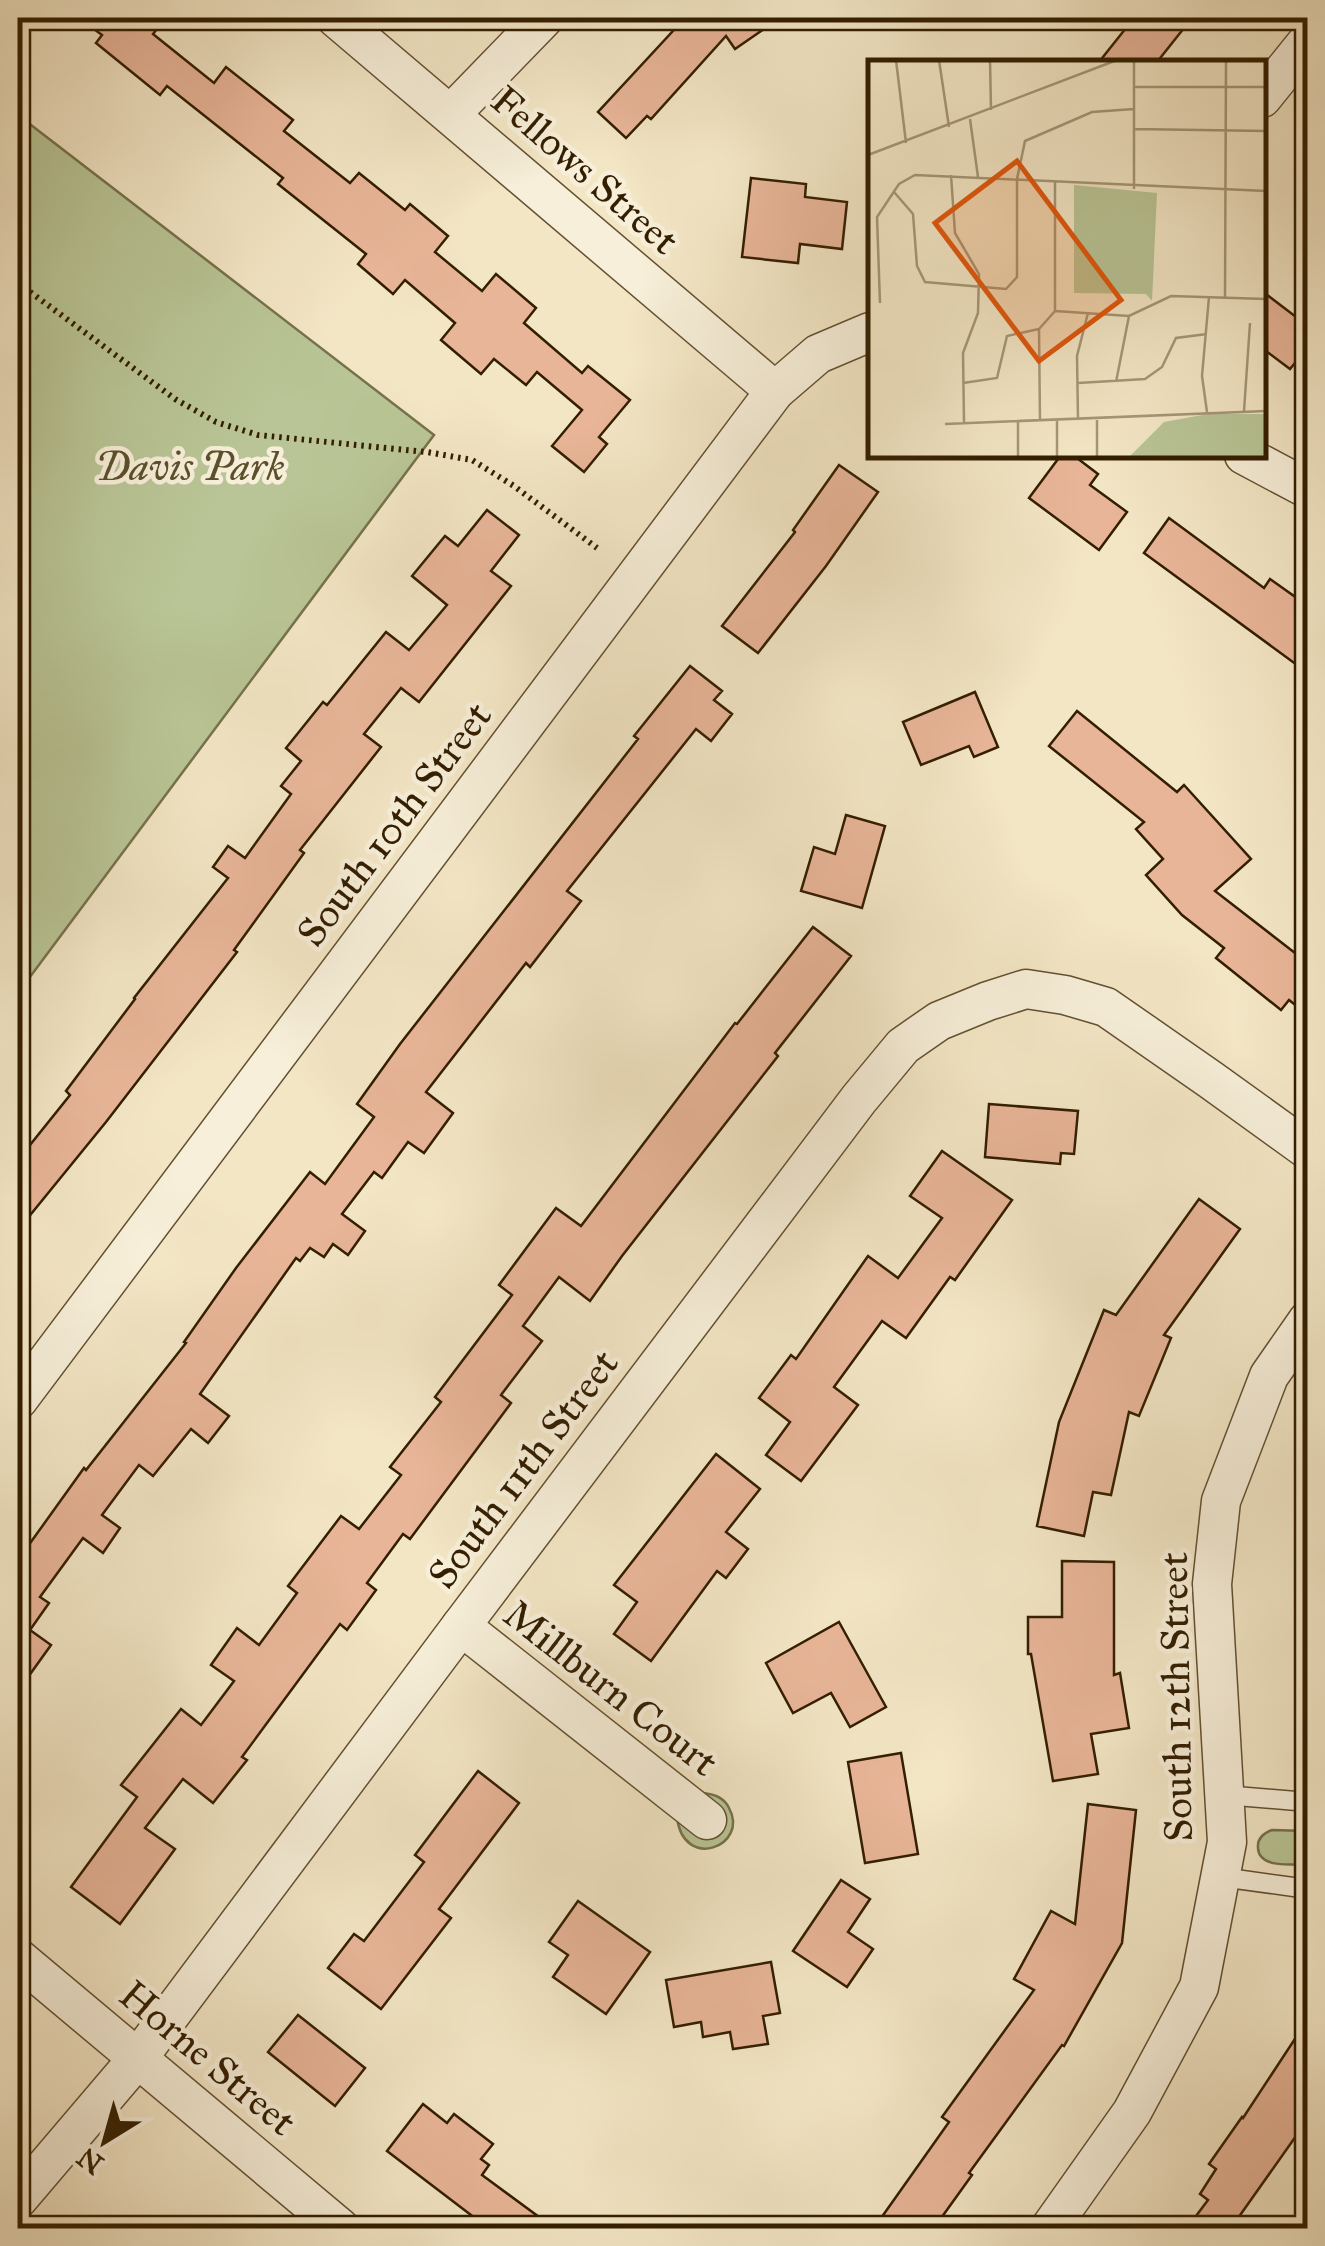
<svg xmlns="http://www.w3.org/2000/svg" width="1325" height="2246" font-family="'IM FELL Great Primer',serif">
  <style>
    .green { fill: #b9c596; stroke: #76724b; stroke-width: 2.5 }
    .building { fill: #e8b598; stroke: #331e00; stroke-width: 2.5 }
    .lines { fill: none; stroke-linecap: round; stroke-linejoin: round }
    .lane-casing { stroke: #635031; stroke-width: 21 }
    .street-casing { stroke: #635031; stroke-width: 41 }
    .path { stroke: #331e00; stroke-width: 6; stroke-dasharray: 2.5 5; stroke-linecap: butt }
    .lane { stroke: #f7efd9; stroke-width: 18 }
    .street { stroke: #f7efd9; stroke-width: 38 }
    .labels { text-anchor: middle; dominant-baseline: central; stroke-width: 9; stroke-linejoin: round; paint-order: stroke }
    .street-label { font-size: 40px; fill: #331e00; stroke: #f7efd9 }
    .park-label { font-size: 40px; font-style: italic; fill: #5b502d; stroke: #f7efd9 }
    .inset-road { fill: none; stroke: #a69676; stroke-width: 2.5 }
    .view { fill: #df560b; fill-opacity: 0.15; stroke: #df560b; stroke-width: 5 }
    .inset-edge { fill: none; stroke: #331e00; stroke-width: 5 }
  </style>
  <rect width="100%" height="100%" fill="#f3e6c5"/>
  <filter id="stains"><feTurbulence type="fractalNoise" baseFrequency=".002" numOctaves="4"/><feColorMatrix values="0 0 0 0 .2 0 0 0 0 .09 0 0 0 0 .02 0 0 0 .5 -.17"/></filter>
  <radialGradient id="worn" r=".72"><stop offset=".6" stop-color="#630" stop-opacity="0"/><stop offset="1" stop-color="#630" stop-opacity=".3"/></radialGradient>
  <g class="green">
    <polygon points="18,115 434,435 18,993"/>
    <path d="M703 1793C714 1794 724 1797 729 1808 750 1846 683 1872 677 1817Z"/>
    <path d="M1272 1830 1307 1831V1864C1293 1864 1259 1869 1258 1848 1257 1838 1264 1833 1272 1830Z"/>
  </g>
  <g class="building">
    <polygon points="79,18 166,18 153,34 214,83 226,67 293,120 284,131 350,183 359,173 405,210 410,204 448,236 435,252 482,291 496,274 536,308 524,323 582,373 588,366 630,400 599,437 607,444 584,472 552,446 582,410 537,372 526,385 494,359 481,374 441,340 455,323 405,280 393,294 358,264 366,254 278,184 283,178 167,86 160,95 96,43 102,35"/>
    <polygon points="685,18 780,18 735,49 726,36 651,119 647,116 626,138 598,112"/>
    <polygon points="1134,18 1192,18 1157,62 1099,62"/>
    <polygon points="751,178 806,184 805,197 847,202 842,249 800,244 798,263 742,257"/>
    <polygon points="1262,291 1308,326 1308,347 1290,369 1262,348"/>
    <polygon points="1061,455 1073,455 1098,474 1090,485 1127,512 1099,550 1029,498"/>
    <polygon points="839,465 878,492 826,566 758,653 722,626 795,532 793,530"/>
    <polygon points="487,510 519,535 491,571 511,586 419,702 401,688 364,734 381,747 300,850 304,853 234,950 237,952 106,1122 18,1230 18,1160 70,1095 66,1091 135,999 134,998 228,878 213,867 228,846 245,858 291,794 281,786 301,761 286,748 323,702 327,705 386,632 409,650 447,605 412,576 445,536 458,546"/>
    <polygon points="1169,518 1264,588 1270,579 1308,606 1308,673 1144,553"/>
    <polygon points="690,666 722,691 714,700 732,714 711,741 696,729 567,891 581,901 530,967 526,963 426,1092 453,1113 424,1153 408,1142 382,1178 374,1172 342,1214 365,1231 348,1255 333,1244 324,1257 310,1248 300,1261 296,1258 200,1394 229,1416 208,1443 191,1429 153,1476 139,1465 102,1515 120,1528 103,1553 83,1538 40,1597 49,1603 30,1630 51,1645 18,1691 18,1560 84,1468 86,1470 186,1343 184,1342 236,1268 310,1172 325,1184 374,1117 357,1104 400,1044 638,739 634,736"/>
    <polygon points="975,692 998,747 974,757 969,746 921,765 903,722"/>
    <polygon points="1077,711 1177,792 1184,785 1251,859 1215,891 1308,963 1308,1015 1289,1000 1281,1010 1216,958 1224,948 1182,915 1146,875 1163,859 1136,829 1144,822 1049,746"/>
    <polygon points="846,815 885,826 862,908 801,891 814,847 835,854"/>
    <polygon points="813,927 851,956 775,1053 778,1056 622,1256 590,1301 559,1277 523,1326 542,1341 501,1395 511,1403 410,1539 403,1534 367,1583 376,1590 347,1630 340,1624 242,1757 247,1760 213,1803 183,1779 145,1828 175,1849 120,1924 71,1887 137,1797 121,1785 181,1709 201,1725 234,1681 211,1665 237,1628 259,1645 297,1593 288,1586 341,1516 359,1529 401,1475 390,1467 441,1402 435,1397 512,1295 499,1285 556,1208 581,1226 735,1023 737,1024"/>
    <polygon points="989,1104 1078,1111 1074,1154 1061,1153 1060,1164 985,1157"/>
    <polygon points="942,1151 1012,1200 955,1280 950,1277 906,1338 882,1321 834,1387 858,1405 801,1481 766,1455 790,1422 759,1398 791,1355 796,1359 868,1256 898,1278 942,1218 910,1196"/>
    <polygon points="1199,1199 1240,1229 1164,1335 1171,1338 1139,1416 1129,1412 1111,1495 1093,1492 1084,1536 1037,1526 1059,1422 1104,1310 1116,1315"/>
    <polygon points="716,1454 760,1489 726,1532 748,1549 726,1578 717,1571 651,1661 614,1634 637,1602 614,1585"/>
    <polygon points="1062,1561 1114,1562 1114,1675 1120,1673 1129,1728 1091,1734 1098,1774 1053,1781 1031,1654 1028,1654 1028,1617 1062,1617"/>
    <polygon points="839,1622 886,1707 850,1727 831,1693 793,1713 766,1663"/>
    <polygon points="901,1753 918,1854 865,1863 848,1762"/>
    <polygon points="478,1771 519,1803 439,1909 451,1918 381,2009 328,1968 354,1934 364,1941 424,1862 415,1855"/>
    <polygon points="1088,1804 1136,1810 1122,1943 1064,2046 1062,2045 969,2173 972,2175 934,2228 874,2228 949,2122 942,2117 1034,1990 1014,1979 1051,1911 1075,1924"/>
    <polygon points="841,1880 870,1899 848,1932 873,1949 847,1987 793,1951"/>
    <polygon points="578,1901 650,1952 606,2014 553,1977 568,1955 549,1942"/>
    <polygon points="771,1962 780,2013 763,2016 768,2044 733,2049 730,2032 703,2037 701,2022 674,2027 666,1980"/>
    <polygon points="298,2015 365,2068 335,2106 268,2052"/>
    <polygon points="1308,2019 1308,2119 1231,2228 1187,2228 1208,2200 1200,2194 1216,2169 1209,2164 1242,2117 1243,2118"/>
    <polygon points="423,2104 447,2123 454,2114 493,2144 481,2159 489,2165 482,2175 554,2228 488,2228 387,2151"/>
  </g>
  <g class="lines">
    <g class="lane-casing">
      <g id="lane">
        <polyline points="1224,1795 1308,1802"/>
        <polyline points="1221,1877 1308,1889"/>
      </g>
    </g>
    <g class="street-casing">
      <g id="street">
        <polyline points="336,18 775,391"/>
        <polyline points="1262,98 1308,41"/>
        <polyline points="451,114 544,18"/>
        <polyline points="1244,455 1308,489"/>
        <polyline points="18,1400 775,391 818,354 870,332"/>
        <polyline points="461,1626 707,1820"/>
        <polyline points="18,1958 340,2228"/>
        <polyline points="18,2199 138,2058 461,1626 859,1099 903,1046 939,1021 988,1001 1026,989 1065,995 1106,1007 1211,1080 1308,1150"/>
        <polyline points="1050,2228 1132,2112 1199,1987 1227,1842 1212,1584 1221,1501 1269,1376 1308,1320"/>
      </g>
    </g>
    <polyline class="path" points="18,283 175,399 216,422 258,435 427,452 472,460 514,486 597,548"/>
    <use href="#lane" class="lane"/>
    <use href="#street" class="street"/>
  </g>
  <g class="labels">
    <g class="street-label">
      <text transform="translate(585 170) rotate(41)">Fellows Street</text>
      <text transform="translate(394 824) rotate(-53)">South 10th Street</text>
      <text transform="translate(523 1469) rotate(-53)">South 11th Street</text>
      <text transform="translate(611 1688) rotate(38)">Millburn Court</text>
      <text transform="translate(1176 1697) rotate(-91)">South 12th Street</text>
      <text transform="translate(208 2058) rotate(40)">Horne Street</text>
    </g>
    <g class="park-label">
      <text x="190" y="466">Davis Park</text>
    </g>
  </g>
  <g transform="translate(868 60)">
    <rect width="398" height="398" fill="#f3e6c5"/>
    <path d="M206 125 289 133 284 241 278 234 206 233ZM340 354H397V397H261L296 362Z" fill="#b9c596"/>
    <path class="inset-road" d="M28 0 38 83M71 0 81 67M122 0 123 50M267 27H398M102 59 110 117M266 69 398 71M0 95 249 0M83 115 87 173 111 214 110 253 95 293 96 363M266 129V0M26 132 45 154 49 206 57 222 138 229 149 217V119L157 81 224 52 266 49M357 237 358 0M12 243 9 157 31 124 47 115 398 131M187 251 261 256 303 236 398 239M171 269 187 251V121M171 269 172 361M248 322 261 256M95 323 129 318 139 276 171 269M210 323 277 319 294 307 308 278 339 274M376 351 382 263M339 352 334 316 341 237M210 360 209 296 220 253M77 364 398 351M150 397V362M189 397V361M229 397V360"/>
    <path class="view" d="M149 101 253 240 171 301 67 163Z"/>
    <rect width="398" height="398" class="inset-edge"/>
  </g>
  <rect width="1325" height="2246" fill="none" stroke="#f3e6c5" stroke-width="60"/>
  <rect x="20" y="20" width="1285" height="2206" fill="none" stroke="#331e00" stroke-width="5"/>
  <rect x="30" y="30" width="1265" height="2186" fill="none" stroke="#331e00" stroke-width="2.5"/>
  <g transform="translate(105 2141) rotate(217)" stroke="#f7efd9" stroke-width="8" paint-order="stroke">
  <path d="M0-8L18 38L0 25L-18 38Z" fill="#331e00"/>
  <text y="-15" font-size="28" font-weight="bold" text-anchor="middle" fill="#331e00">N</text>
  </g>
  <rect width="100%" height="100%" filter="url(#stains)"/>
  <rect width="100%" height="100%" fill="url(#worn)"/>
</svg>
